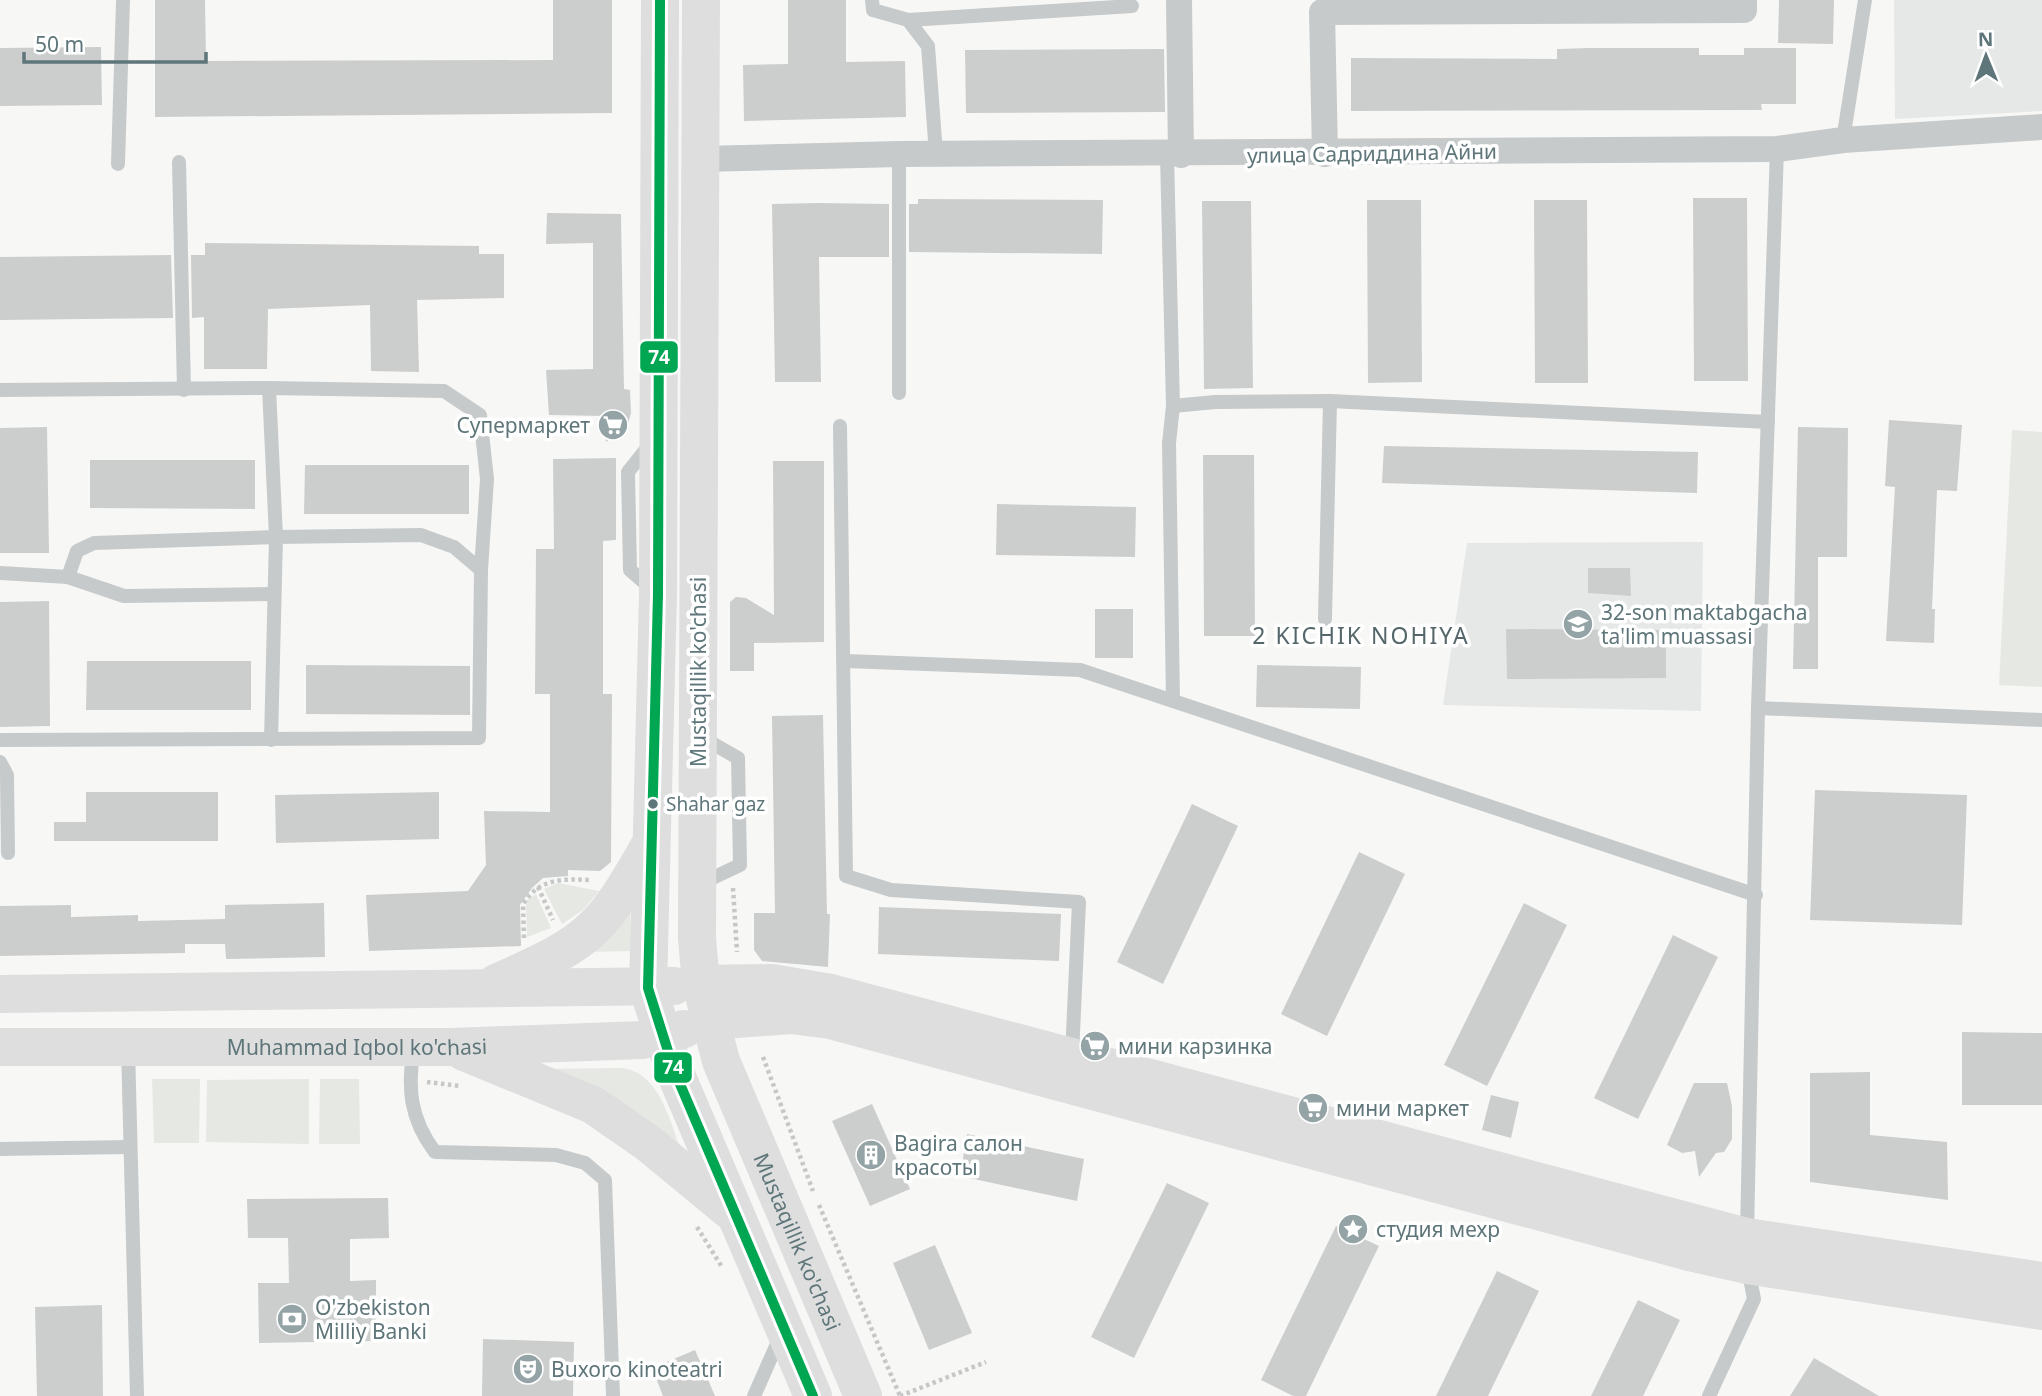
<svg xmlns="http://www.w3.org/2000/svg" width="2042" height="1396" font-family="'Noto Sans',sans-serif">
  <style>
    .built { fill: #e6e8e7 }
    .green { fill: #e6e8e3 }
    .building { fill: #cccece }
    .lines { fill: none; stroke-linecap: round; stroke-linejoin: round }
    .path { stroke: #c6c7c7; stroke-width: 4.5; stroke-dasharray: 3.5 3.5; stroke-linecap: butt }
    .service { stroke: #c7caca; stroke-width: 14 }
    .minor { stroke: #c7caca; stroke-width: 26 }
    .secondary { stroke: #dedede; stroke-width: 38 }
    .primary { stroke: #dedede; stroke-width: 38 }
    .bus-1-casing { stroke: #fff; stroke-width: 16 }
    .bus-1 { stroke: #00a651; stroke-width: 10 }
    .bus-dot { fill: #5e7679; stroke: #fff; stroke-width: 2.5 }
    .labels { text-anchor: middle; dominant-baseline: central; stroke-width: 7; stroke-linejoin: round; paint-order: stroke }
    .bus-label { font-size: 19px; fill: #5e7679; stroke: #fff; text-anchor: start }
    .street-label { font-size: 21px; fill: #5e7679; stroke: #fff }
    .poi-label { font-size: 21px; fill: #5e7679; stroke: #fff; text-anchor: start }
    .neighbourhood-label { font-size: 23px; letter-spacing: 2px; fill: #55676a; stroke: #fff }
    .line-badge { stroke: #fff; stroke-width: 2.5 }
    .badge-label { font-size: 19px; text-anchor: middle; font-weight: bold; fill: #fff }
  </style>
  <rect width="100%" height="100%" fill="#f7f7f6"/>
  <g class="built">
    <polygon points="1894,0 2042,0 2042,111 1895,119"/>
    <polygon points="1703,542 1701,711 1443,705 1467,543"/>
  </g>
  <g class="green">
    <polygon points="2012,430 2042,432 2042,687 1999,685"/>
    <polygon points="558,883 599,891 583,910 562,924 544,889"/>
    <polygon points="536,894 551,928 527,937 526,901"/>
    <polygon points="630,904 631,951 586,952"/>
    <path d="M623 1068C662 1074 672 1128 684 1160L535 1069Z"/>
    <polygon points="152,1079 200,1079 199,1143 154,1143"/>
    <polygon points="309,1079 309,1144 206,1142 207,1080"/>
    <polygon points="320,1079 359,1079 360,1144 319,1144"/>
  </g>
  <g class="building">
    <polygon points="155,0 205,0 206,61 553,60 553,0 612,0 612,113 155,117"/>
    <polygon points="788,0 846,0 846,62 905,61 906,117 744,121 743,65 788,64"/>
    <polygon points="1779,0 1834,0 1833,44 1778,43"/>
    <polygon points="101,47 102,105 0,106 0,48"/>
    <polygon points="1589,48 1699,48 1699,55 1744,55 1744,48 1796,48 1796,104 1761,104 1762,110 1351,111 1351,58 1557,59 1557,49"/>
    <polygon points="1164,49 1165,112 966,113 965,50"/>
    <polygon points="1693,198 1747,198 1748,381 1694,381"/>
    <polygon points="918,199 1103,200 1102,254 909,252 909,204 918,204"/>
    <polygon points="1367,200 1421,200 1422,382 1368,383"/>
    <polygon points="1534,200 1587,200 1588,383 1535,383"/>
    <polygon points="1202,201 1251,201 1253,388 1204,389"/>
    <polygon points="818,203 889,204 889,257 819,257 821,382 775,382 772,204"/>
    <polygon points="547,213 621,214 624,389 630,390 631,413 628,424 606,442 605,416 549,415 546,370 593,369 593,243 546,244"/>
    <polygon points="205,243 479,246 479,254 504,254 504,298 417,300 419,372 371,371 370,305 268,309 267,369 204,369 204,317 192,318 191,255 205,255"/>
    <polygon points="171,255 173,318 0,320 0,257"/>
    <polygon points="1889,420 1962,425 1957,491 1937,490 1932,609 1935,609 1934,643 1886,641 1895,487 1885,486"/>
    <polygon points="47,427 49,553 0,553 0,428"/>
    <polygon points="1798,427 1848,428 1847,557 1818,557 1818,669 1793,669"/>
    <polygon points="1384,446 1698,452 1697,493 1382,483"/>
    <polygon points="1203,455 1254,455 1255,636 1204,636"/>
    <polygon points="616,458 616,540 603,541 603,694 612,694 611,862 600,871 568,870 568,876 543,878 532,888 520,905 521,946 369,951 366,895 468,891 486,865 484,811 550,812 550,694 535,694 536,549 554,549 553,459"/>
    <polygon points="90,460 255,460 255,509 90,508"/>
    <polygon points="773,461 824,461 824,642 754,643 754,671 730,671 730,602 736,597 746,598 774,615"/>
    <polygon points="305,465 469,465 469,514 304,514"/>
    <polygon points="997,504 1136,507 1135,557 996,555"/>
    <polygon points="1588,568 1630,568 1631,596 1588,593"/>
    <polygon points="49,601 50,726 0,727 0,602"/>
    <rect x="1095" y="609" width="38" height="49"/>
    <polygon points="1506,629 1666,630 1666,678 1507,679"/>
    <polygon points="87,661 251,661 251,710 86,710"/>
    <polygon points="306,665 470,666 470,715 306,714"/>
    <polygon points="1257,665 1361,667 1360,709 1256,707"/>
    <polygon points="823,715 827,914 830,914 828,967 762,961 754,950 754,913 775,913 772,716"/>
    <polygon points="1815,790 1967,795 1962,925 1810,920"/>
    <polygon points="86,792 218,792 218,841 54,841 54,822 86,822"/>
    <polygon points="439,792 439,839 276,843 275,795"/>
    <polygon points="1192,804 1238,826 1163,984 1117,962"/>
    <polygon points="1359,852 1405,874 1327,1036 1281,1014"/>
    <polygon points="324,903 325,957 226,959 225,944 185,944 185,953 0,956 0,906 71,905 71,917 138,915 138,921 225,919 225,905"/>
    <polygon points="1524,903 1567,925 1487,1086 1444,1065"/>
    <polygon points="879,907 1061,914 1059,961 878,954"/>
    <polygon points="1673,935 1718,957 1638,1119 1594,1098"/>
    <polygon points="1962,1032 2042,1033 2042,1105 1962,1105"/>
    <polygon points="1870,1072 1870,1135 1947,1142 1948,1200 1810,1182 1810,1073"/>
    <polygon points="1694,1083 1727,1083 1732,1106 1732,1139 1724,1152 1716,1153 1699,1177 1695,1151 1682,1153 1667,1145"/>
    <polygon points="1491,1095 1519,1102 1511,1138 1482,1130"/>
    <polygon points="872,1104 910,1189 870,1206 832,1121"/>
    <polygon points="967,1134 1084,1159 1077,1201 960,1176"/>
    <polygon points="1167,1183 1209,1203 1134,1358 1091,1337"/>
    <polygon points="388,1198 389,1238 350,1239 350,1281 376,1280 376,1341 259,1343 258,1283 289,1283 288,1238 248,1238 247,1199"/>
    <polygon points="1336,1226 1379,1246 1306,1396 1293,1396 1261,1380"/>
    <polygon points="935,1245 972,1333 929,1350 893,1263"/>
    <polygon points="1497,1271 1539,1291 1488,1396 1436,1396"/>
    <polygon points="1638,1300 1680,1320 1643,1396 1591,1396"/>
    <polygon points="102,1305 103,1396 37,1396 35,1307"/>
    <polygon points="483,1339 574,1342 573,1396 482,1396"/>
    <polygon points="695,1350 715,1396 663,1396 652,1368"/>
    <polygon points="1814,1358 1879,1396 1790,1396"/>
  </g>
  <g class="lines">
    <g class="path">
      <polyline points="538,887 553,920"/>
      <polyline points="733,888 737,952"/>
      <path d="M524 938 523 904C540 877 564 879 592 880"/>
      <polyline points="763,1057 813,1191"/>
      <polyline points="427,1082 460,1086"/>
      <polyline points="819,1205 900,1396"/>
      <polyline points="697,1227 722,1267"/>
      <polyline points="900,1396 986,1362"/>
    </g>
    <g class="service">
      <polyline points="872,0 873,10 908,20 928,46 936,154"/>
      <polyline points="908,20 1132,6"/>
      <polyline points="1843,140 1865,0"/>
      <polyline points="1167,155 1173,406"/>
      <polyline points="179,162 184,390"/>
      <polyline points="118,164 123,0"/>
      <polyline points="0,390 269,388 444,391 480,415 487,479 481,570 479,738 0,740"/>
      <polyline points="899,393 899,154"/>
      <polyline points="840,426 846,876 891,890 1079,902 1072,1055"/>
      <polyline points="651,443 628,472 630,570 653,590"/>
      <polyline points="0,573 68,577 124,596 274,594"/>
      <polyline points="68,577 77,551 94,543 276,537 269,388"/>
      <polyline points="1325,619 1330,401"/>
      <polyline points="846,661 1080,670 1756,895"/>
      <polyline points="1173,701 1169,443 1173,406 1215,402 1330,401 1768,422"/>
      <polyline points="1758,708 2042,720"/>
      <polyline points="271,740 276,537 421,535 454,547 481,570"/>
      <polyline points="0,762 7,775 8,853"/>
      <polyline points="702,883 740,865 738,758 703,738"/>
      <polyline points="128,1048 137,1396"/>
      <path d="M414 1048C407 1088 410 1119 435 1152L556 1155 585 1163 605 1180 613 1396"/>
      <polyline points="0,1149 129,1147"/>
      <polyline points="1747,1234 1758,708 1777,149"/>
      <polyline points="754,1396 781,1335"/>
      <polyline points="1709,1396 1754,1299 1748,1268"/>
    </g>
    <g class="minor">
      <polyline points="1179,0 1181,155"/>
      <polyline points="1325,154 1322,12 1744,10 1744,0"/>
      <polyline points="701,159 899,154 1777,149 1843,140 2042,127"/>
    </g>
    <g class="secondary">
      <polyline points="701,984 772,983 831,993 1747,1237 2042,1281"/>
      <polyline points="710,1021 791,1015 830,1020 1689,1252 1747,1265 2042,1311"/>
    </g>
    <g class="primary">
      <polyline points="660,0 658,594 648,988 674,1070 813,1396"/>
      <path id="s1" d="M701 0 697 938 701 984 721 1061 863 1396"/>
      <path d="M496 983C529 968 570 952 595 926 618 903 634 872 650 845"/>
      <polyline points="0,994 674,986"/>
      <path id="s2" d="M0 1047H452L642 1040 684 1029"/>
      <polyline points="464,1052 593,1105 648,1143 734,1214"/>
    </g>
    <g class="bus-1-casing">
      <polyline id="bus-1" points="660,0 658,594 648,988 674,1070 813,1396"/>
    </g>
    <use href="#bus-1" class="bus-1"/>
  </g>
  <defs>
    <g id="supermarket-disc" transform="scale(1.575)"><circle r="9.5" fill="#94a3a5" stroke="#fff"/><path d="M-6-5.5h2.5l.6 2H6L4.5 2H-2.5L-4.4-4H-6ZM-1.5 3.2a1.3 1.3 0 1 0 .1 0ZM3 3.2a1.3 1.3 0 1 0 .1 0Z" fill="#fff"/></g>
    <g id="school-disc" transform="scale(1.575)"><circle r="9.5" fill="#94a3a5" stroke="#fff"/><path d="M0-5L7-2L0 1L-7-2ZM-4 1L0 2.5L4 1V4Q0 6-4 4Z" fill="#fff"/></g>
    <g id="building-disc" transform="scale(1.575)"><circle r="9.5" fill="#94a3a5" stroke="#fff"/><path d="M-4-6H4V6H1V3H-1V6H-4ZM-2.5-4.3h1.7v1.8h-1.7ZM.8-4.3h1.7v1.8H.8ZM-2.5-1h1.7V.8h-1.7ZM.8-1h1.7V.8H.8Z" fill="#fff"/></g>
    <g id="sight-disc" transform="scale(1.575)"><circle r="9.5" fill="#94a3a5" stroke="#fff"/><path d="M0-6L1.8-2.2L6-1.7L2.9 1.2L3.7 5.4L0 3.3L-3.7 5.4L-2.9 1.2L-6-1.7L-1.8-2.2Z" fill="#fff"/></g>
    <g id="bank-disc" transform="scale(1.575)"><circle r="9.5" fill="#94a3a5" stroke="#fff"/><path d="M-6-4H6V4H-6ZM0-2.3a2.3 2.3 0 1 0 0 4.6a2.3 2.3 0 1 0 0-4.6Z" fill="#fff"/></g>
    <g id="theatre-disc" transform="scale(1.575)"><circle r="9.5" fill="#94a3a5" stroke="#fff"/><path d="M-5-5.5Q0-4 5-5.5V0Q5 5 0 6Q-5 5-5 0ZM-3.3-2.5H-1v1.5H-3.3ZM1-2.5H3.3v1.5H1ZM-2.8 1Q0 5.5 2.8 1Z" fill="#fff"/></g>
  </defs>
  <g fill-rule="evenodd">
    <use href="#supermarket-disc" x="613" y="425"/>
    <use href="#school-disc" x="1578" y="624"/>
    <use href="#supermarket-disc" x="1095" y="1046"/>
    <use href="#supermarket-disc" x="1313" y="1108"/>
    <use href="#building-disc" x="871" y="1155"/>
    <use href="#sight-disc" x="1353" y="1229"/>
    <use href="#bank-disc" x="292" y="1319"/>
    <use href="#theatre-disc" x="528" y="1369"/>
  </g>
  <circle class="bus-dot" cx="653" cy="804" r="6"/>
  <g class="labels">
    <g class="bus-label">
      <text x="666" y="804">Shahar gaz</text>
    </g>
    <g class="street-label">
      <text transform="translate(1372 153) rotate(-1)">улица Садриддина Айни</text>
      <text transform="translate(698 672) rotate(-90)">Mustaqillik ko'chasi</text>
      <text stroke="none"><textPath href="#s2" startOffset="357">Muhammad Iqbol ko'chasi</textPath></text>
      <text stroke="none"><textPath href="#s1" startOffset="1260">Mustaqillik ko'chasi</textPath></text>
    </g>
    <g class="poi-label">
      <text x="590" y="425" text-anchor="end">Супермаркет</text>
      <text x="1601" y="612">32-son maktabgacha<tspan x="1601" dy="24">ta'lim muassasi</tspan></text>
      <text x="1118" y="1046">мини карзинка</text>
      <text x="1336" y="1108">мини маркет</text>
      <text x="894" y="1143">Bagira салон<tspan x="894" dy="24">красоты</tspan></text>
      <text x="1376" y="1229">студия мехр</text>
      <text x="315" y="1307">O'zbekiston<tspan x="315" dy="24">Milliy Banki</tspan></text>
      <text x="551" y="1369">Buxoro kinoteatri</text>
    </g>
    <g class="neighbourhood-label">
      <text x="1361" y="635">2 KICHIK NOHIYA</text>
    </g>
  </g>
  <g class="line-badge">
    <rect x="639" y="340" width="40" height="34" rx="7" fill="#00a651"/>
    <rect x="653" y="1051" width="40" height="33" rx="7" fill="#00a651"/>
  </g>
  <g class="badge-label">
    <text x="659" y="364">74</text>
    <text x="673" y="1074">74</text>
  </g>
  <g transform="translate(1986 56) rotate(359)" stroke="#ffffff" stroke-width="5" paint-order="stroke">
  <path d="M0-5L12 26L0 18L-12 26Z" fill="#5e7679"/>
  <text y="-10" font-size="19" font-weight="bold" text-anchor="middle" fill="#5e7679">N</text>
  </g>
  <path d="M24 52v10h182v-10" fill="none" stroke="#5e7679" stroke-width="3.5"/>
  <text x="35" y="52" font-size="21" fill="#5e7679" stroke="#ffffff" stroke-width="5" paint-order="stroke">50 m</text>
</svg>
